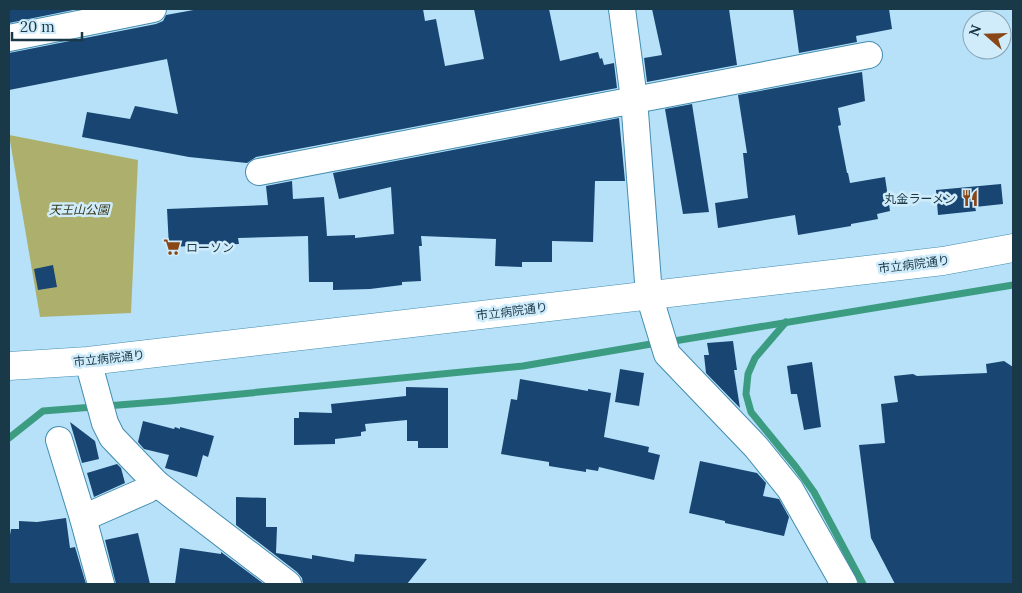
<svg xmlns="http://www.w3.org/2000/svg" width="1022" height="593" font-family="Lora,'Noto Sans JP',serif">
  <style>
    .green { fill: #acb06c }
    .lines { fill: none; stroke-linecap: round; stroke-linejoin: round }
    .stream { stroke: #3c9c81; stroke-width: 7 }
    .building { fill: #184572 }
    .minor-casing { stroke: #438db0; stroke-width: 28 }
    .secondary-casing { stroke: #438db0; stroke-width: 29 }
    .minor { stroke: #fff; stroke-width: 26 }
    .secondary { stroke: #fff; stroke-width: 28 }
    .labels { text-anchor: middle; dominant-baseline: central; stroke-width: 5; stroke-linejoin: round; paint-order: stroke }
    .poi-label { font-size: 12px; fill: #1a3948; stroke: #d0ecfb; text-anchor: end }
    .park-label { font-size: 12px; font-style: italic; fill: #343514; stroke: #d0ecfb }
    .street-label { font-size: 12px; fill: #1a3948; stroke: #d0ecfb }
  </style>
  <rect width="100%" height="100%" fill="#b6e1f8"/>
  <polygon class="green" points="9,135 138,160 131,313 40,317"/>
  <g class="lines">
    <g class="stream">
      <polyline points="786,322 755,358 748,374 746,394 751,412 796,467 814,492 863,584"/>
      <polyline points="668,342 1013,285"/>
      <polyline points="9,438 43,411 169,401 523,366 657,343"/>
    </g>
  </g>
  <g class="building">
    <polygon points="9,9 78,9 9,23"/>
    <polygon points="199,9 423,9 425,21 436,19 445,66 484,59 474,9 549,9 560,61 598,52 600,59 602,58 604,65 614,63 617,88 256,157 247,163 189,157 82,137 87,112 130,119 135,106 178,114 167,59 9,90 9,53 156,24 163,21 166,15"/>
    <polygon points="652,9 729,9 737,65 647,82 644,58 662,55"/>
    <polygon points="793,9 889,9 892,29 856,36 857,42 799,53"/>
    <polygon points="862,72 865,101 838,108 841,125 838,126 847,173 848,173 850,183 885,177 890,211 877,214 878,219 851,224 851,226 798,235 795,215 718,228 715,203 748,198 743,153 747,153 738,95"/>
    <polygon points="692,104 709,212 683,214 665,109"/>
    <polygon points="619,118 625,181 595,181 593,242 552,241 552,262 522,262 522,267 495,266 496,239 421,236 422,246 419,246 421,281 402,282 402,285 370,289 333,290 333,282 309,282 308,236 238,238 239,244 169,247 167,209 268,205 266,186 292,181 293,199 324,197 327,236 355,235 355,238 394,234 391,187 339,199 333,173"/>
    <polygon points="1001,184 1003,204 975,207 976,211 938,215 936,190"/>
    <polygon points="53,265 57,287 38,290 34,269"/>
    <polygon points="733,341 737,370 734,370 740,408 706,373 704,355 709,355 707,343"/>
    <polygon points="1004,361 1013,367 1013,584 895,584 871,538 859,445 885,443 881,404 898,402 894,376 913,374 917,376 987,373 986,364"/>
    <polygon points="812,362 821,427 804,430 797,394 791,394 787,366"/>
    <polygon points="620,369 644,373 639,406 615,402"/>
    <polygon points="520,379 588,391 588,389 611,393 604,437 649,447 648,452 660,455 654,480 599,467 598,471 586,469 586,472 549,466 549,462 501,454 511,399 517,400"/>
    <polygon points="406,387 448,388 448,448 418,448 418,441 407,441 407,420 365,424 366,431 361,432 361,436 335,439 335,444 294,445 294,418 299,418 299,412 332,413 331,404 406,396"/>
    <polygon points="143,421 174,429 175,427 180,429 180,427 214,436 208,457 203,455 197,477 165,468 169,455 144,449 138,442"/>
    <polygon points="70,422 95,441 99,459 82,463"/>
    <polygon points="700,461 757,473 766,483 763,496 779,499 789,517 784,536 725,523 725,521 689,513"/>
    <polygon points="117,464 121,468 125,483 94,497 87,473"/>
    <polygon points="236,497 266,498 266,527 277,527 276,553 312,559 312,555 354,562 355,554 427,559 407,584 303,584 302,578 297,572 236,525"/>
    <polygon points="66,518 70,548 75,547 86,584 9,584 9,535 10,535 11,529 19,529 19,521 37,522"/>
    <polygon points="138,533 150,584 116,584 105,540"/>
    <polygon points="180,548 221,554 221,552 264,584 175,584"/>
  </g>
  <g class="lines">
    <g class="minor-casing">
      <g id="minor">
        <polyline points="622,9 634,99 649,295 667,354 756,447 790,489 844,584"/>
        <polyline points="9,38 153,9"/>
        <polyline points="259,172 869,55"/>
        <polyline points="88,361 105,423 112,437 156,483 288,584"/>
        <polyline points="59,440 83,518 101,584"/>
        <polyline points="83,518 147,490 156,483"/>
      </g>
    </g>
    <g class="secondary-casing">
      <polyline id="secondary" points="9,366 88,361 943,261 1013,248"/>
    </g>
    <use href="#minor" class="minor"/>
    <use href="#secondary" class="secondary"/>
  </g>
  <defs>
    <g id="restaurant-bare" transform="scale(1.35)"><path d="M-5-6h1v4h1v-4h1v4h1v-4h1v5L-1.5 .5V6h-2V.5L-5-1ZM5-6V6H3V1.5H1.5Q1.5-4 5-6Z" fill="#894617" stroke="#d0ecfb" stroke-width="2.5" paint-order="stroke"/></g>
    <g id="supermarket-bare" transform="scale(1.35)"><path d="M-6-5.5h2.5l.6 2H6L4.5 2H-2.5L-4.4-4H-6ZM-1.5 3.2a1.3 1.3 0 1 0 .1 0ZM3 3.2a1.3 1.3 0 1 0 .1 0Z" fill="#894617" stroke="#d0ecfb" stroke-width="2.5" paint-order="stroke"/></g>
  </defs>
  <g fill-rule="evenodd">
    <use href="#restaurant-bare" x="970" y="198"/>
    <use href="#supermarket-bare" x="172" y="247"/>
  </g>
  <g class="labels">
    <g class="poi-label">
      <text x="956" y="198">丸金ラーメン</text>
      <text x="186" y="247" text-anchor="start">ローソン</text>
    </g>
    <g class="park-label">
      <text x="79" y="209">天王山公園</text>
    </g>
    <g class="street-label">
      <text transform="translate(914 264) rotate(-7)">市立病院通り</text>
      <text transform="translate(512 311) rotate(-7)">市立病院通り</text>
      <text transform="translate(109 358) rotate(-6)">市立病院通り</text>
    </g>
  </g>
  <rect width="1022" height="593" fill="none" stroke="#1a3948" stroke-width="20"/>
  <g transform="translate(987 35) rotate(290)"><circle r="24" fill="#d0ecfb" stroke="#87a4b3"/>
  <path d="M0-4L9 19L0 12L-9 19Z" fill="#894617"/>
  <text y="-8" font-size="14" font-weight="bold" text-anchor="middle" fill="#1a3948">N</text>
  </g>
  <path d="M12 32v8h70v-8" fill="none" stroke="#1a3948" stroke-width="2.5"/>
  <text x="20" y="32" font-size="15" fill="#1a3948" stroke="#d0ecfb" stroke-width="4" paint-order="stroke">20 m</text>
</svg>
